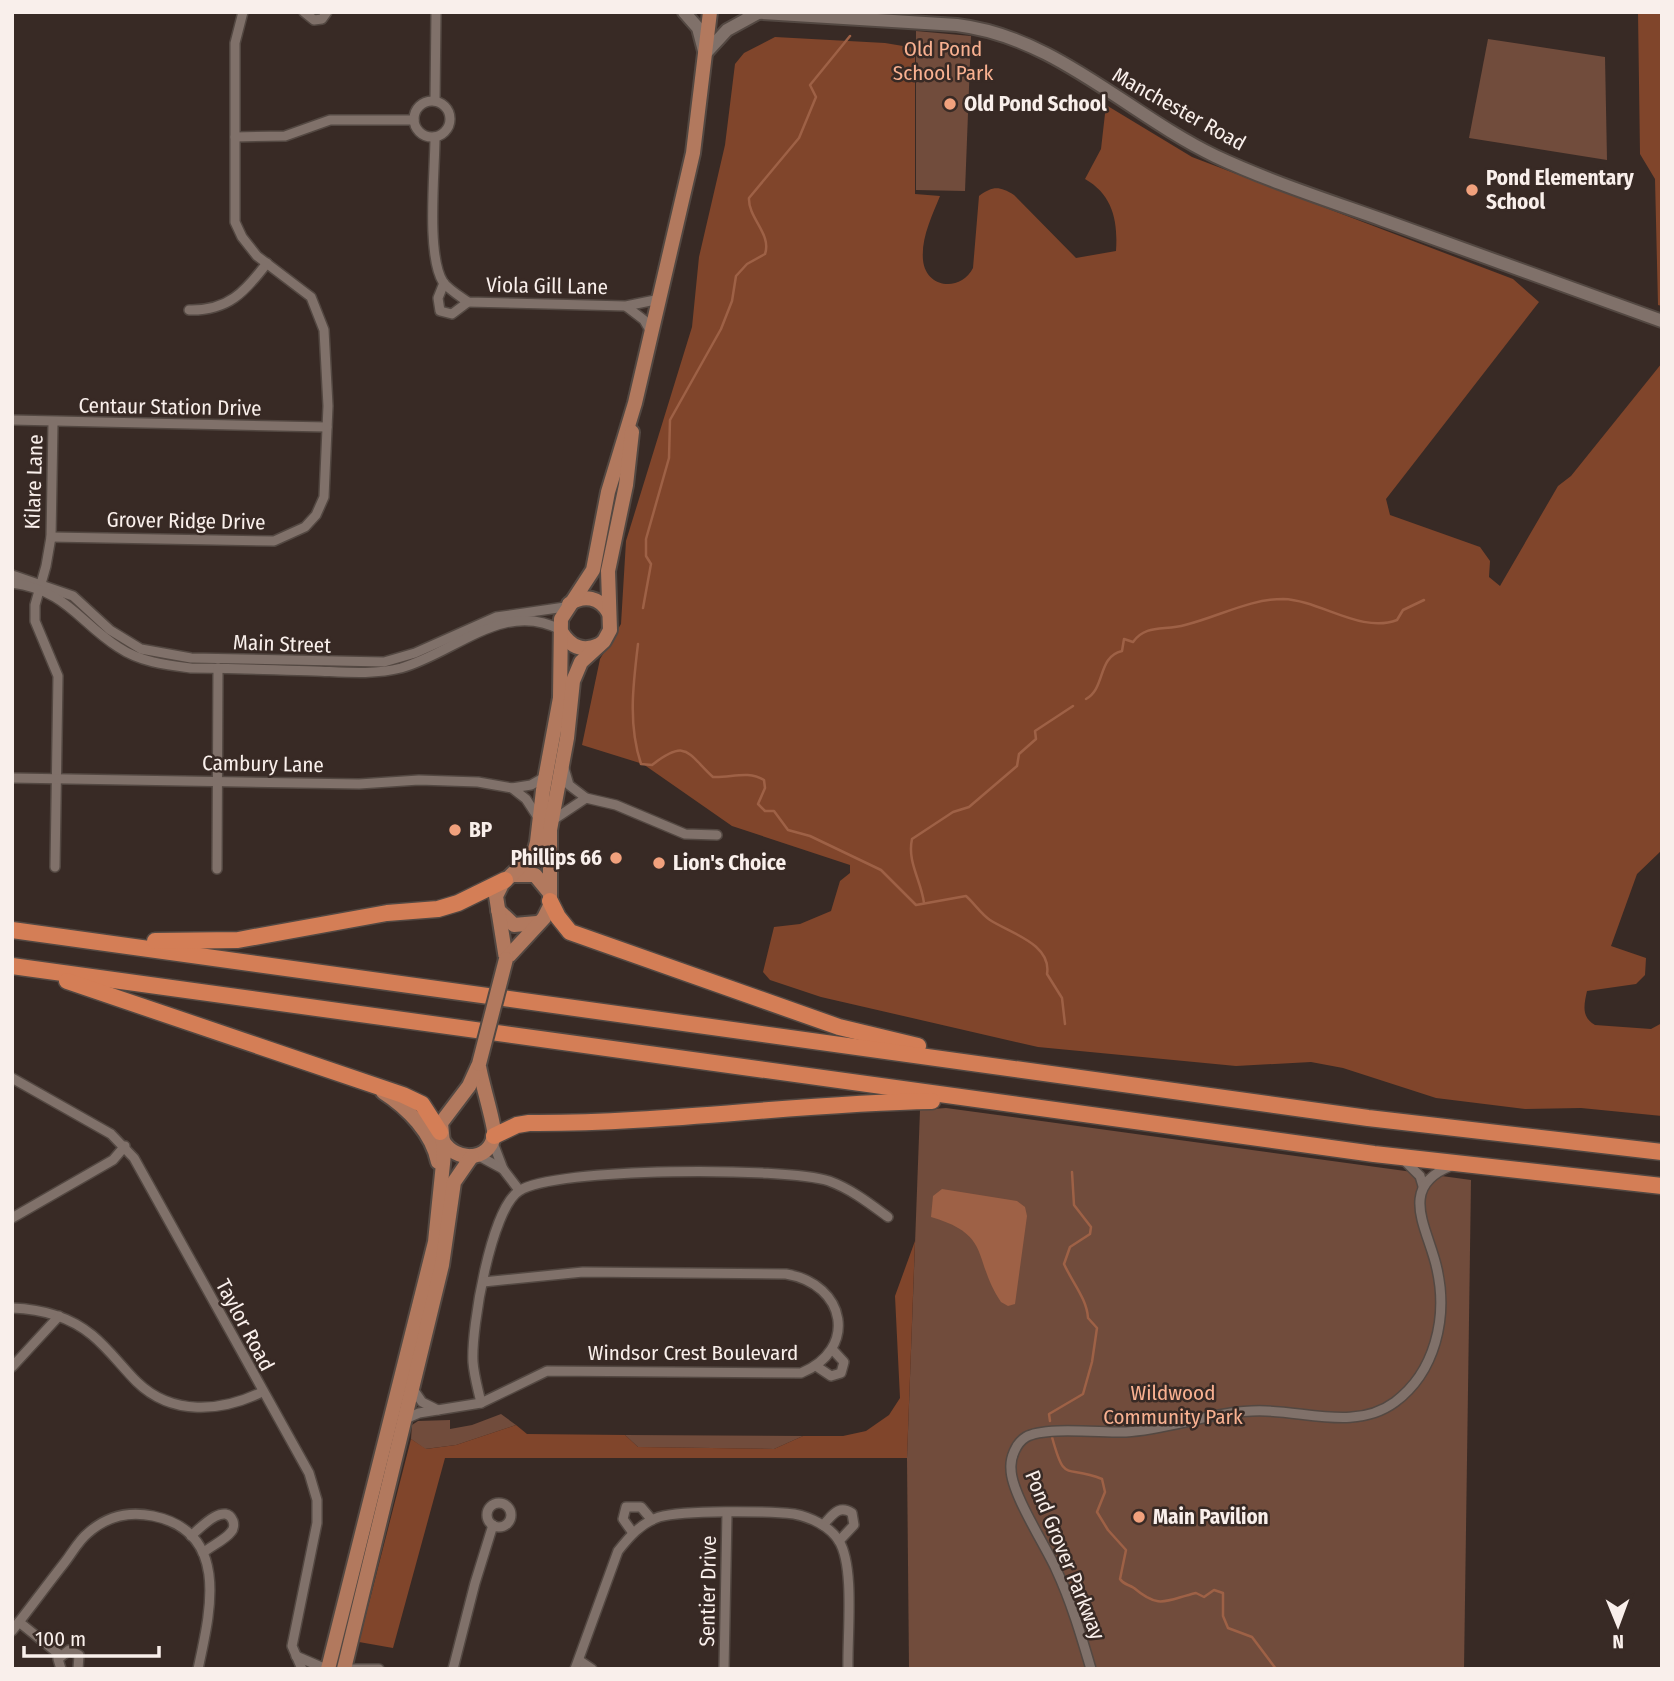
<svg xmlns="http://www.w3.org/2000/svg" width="1674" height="1681" font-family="'Fira Sans Condensed',sans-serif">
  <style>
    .green { fill: #714c3c }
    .forest { fill: #80452b }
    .water { fill: #9e6146 }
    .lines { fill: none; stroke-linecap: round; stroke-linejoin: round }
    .stream { stroke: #9e6146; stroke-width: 2.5 }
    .street-casing { stroke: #534842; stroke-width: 12 }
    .secondary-casing { stroke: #534842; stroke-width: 16 }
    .primary-casing { stroke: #534842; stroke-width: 18 }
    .highway-casing { stroke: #534842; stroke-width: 19 }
    .street { stroke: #80716a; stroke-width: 9 }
    .secondary { stroke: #80716a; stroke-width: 12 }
    .primary { stroke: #b2795e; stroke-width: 14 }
    .highway { stroke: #d47e56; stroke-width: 16 }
    .primary-bridge-casing { stroke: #534842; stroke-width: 18; stroke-linecap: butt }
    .primary-bridge { stroke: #b2795e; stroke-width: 14 }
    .poi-dot { fill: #f1a17d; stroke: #382a25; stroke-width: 2.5 }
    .labels { text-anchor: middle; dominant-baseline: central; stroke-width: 5; stroke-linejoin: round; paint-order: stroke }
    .park-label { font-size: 21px; fill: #f9b191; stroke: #382a25 }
    .poi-label { font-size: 21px; font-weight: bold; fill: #f9efeb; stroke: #382a25; text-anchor: start }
    .street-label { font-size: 21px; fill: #f9efeb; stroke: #382a25 }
  </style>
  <rect width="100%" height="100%" fill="#382a25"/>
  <g class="green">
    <polygon points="916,31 971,36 965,191 916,190"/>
    <polygon points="1488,39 1605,57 1607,160 1469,138"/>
    <polygon points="946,1108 1471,1180 1464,1669 909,1669 907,1458 920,1110"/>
    <polygon points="501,1414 516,1425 456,1445 425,1449 411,1439 412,1425 418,1421 450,1420 450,1429 472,1425"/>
    <polygon points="625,1435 803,1436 774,1449 638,1447"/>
  </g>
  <g class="forest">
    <polygon points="1638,12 1662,12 1662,306 1658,305 1655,179 1640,154"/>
    <path d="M775 37 885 43 915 48V194L940 196C932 216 921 238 923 260 926 289 961 292 973 268L979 196C993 186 999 186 1014 195L1076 258 1116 251C1118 221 1113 195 1085 179L1101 149 1106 105 1192 157 1513 279 1539 302 1386 499 1390 515 1480 547 1490 561 1489 577 1500 586 1558 486 1571 476 1662 363V850L1637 874 1611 946 1646 958 1645 975 1636 984 1587 991C1584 1005 1581 1017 1595 1025L1651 1029 1662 1023V1116L1581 1108 1525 1109 1436 1098 1343 1068 1311 1062 1236 1066 1038 1047 821 997 770 980 763 972 774 927 800 924 831 911 840 881 850 873V865L732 826 643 764 582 745 600 659 621 624 626 541 692 327 699 257 725 145 735 64 744 53Z"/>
    <polygon points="915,1241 907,1458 445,1458 393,1648 359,1642 411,1439 426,1449 456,1445 516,1425 527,1434 625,1435 638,1447 774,1449 803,1436 843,1436 866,1431 889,1415 900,1398 895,1296"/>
  </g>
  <path class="water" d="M942 1189 1017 1201 1025 1207 1027 1216 1015 1304 1008 1306 1001 1302C972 1259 993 1235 931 1217L933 1196Z"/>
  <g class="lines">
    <g class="stream">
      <path d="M643 608 651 564 646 556V539L669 458 670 420 721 329 732 301 736 276 747 264 765 254C772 234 748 218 749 198L799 138 816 97 810 85 850 36"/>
      <path d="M638 644C633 685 628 725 641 764L652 765C687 738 687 753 713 777 731 778 748 770 764 780L765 788 758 804 765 811H774L788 830 810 836 881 870 916 905 966 896C974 903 981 914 990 920 1010 933 1052 944 1047 974L1062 998 1065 1024"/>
      <path d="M1086 699C1106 688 1097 657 1122 651L1124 639 1133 642C1146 624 1164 631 1185 625 1218 617 1249 599 1283 599 1320 600 1361 634 1397 620L1403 610 1424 600"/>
      <path d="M924 903C921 880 907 862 912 839L953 812 969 807 1017 766 1019 754 1036 739 1035 731 1073 706"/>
      <path d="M1050 1421 1049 1414 1083 1394 1092 1362 1097 1328 1088 1318C1087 1299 1072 1282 1064 1264L1070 1247 1090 1234 1091 1227 1074 1205 1072 1172"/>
      <path d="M1052 1437C1065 1485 1065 1464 1102 1479L1105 1492 1097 1512 1108 1530 1126 1550 1120 1579C1124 1585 1128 1584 1134 1588 1160 1610 1166 1600 1196 1593L1204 1597 1214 1590 1223 1593V1616L1228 1628 1252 1637 1276 1669"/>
    </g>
    <g class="street-casing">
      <g id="street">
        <polyline points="304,12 314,20 322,19 327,12"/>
        <circle cx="432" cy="119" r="18"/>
        <polyline points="435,101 436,12"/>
        <polyline points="235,137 285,136 330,120 414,120"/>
        <path d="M435 137C435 171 426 255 443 282 448 289 461 297 468 302L626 306 660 299"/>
        <polyline points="444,283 438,298 440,311 452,314 468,302"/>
        <polyline points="627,307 644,320 651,332"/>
        <path d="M189 310C228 311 245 292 267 263"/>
        <polyline points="12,420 327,427"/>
        <polyline points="53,423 51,537 46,566 35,605 35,621 58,676 55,867"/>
        <polyline points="51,537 274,541 305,527 316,515 324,497 328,406 324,330 311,297 257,256 242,237 235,222 235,43 243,12"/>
        <polyline points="12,575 73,596 110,630 141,649 191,658 384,662 415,653 496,617 565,607"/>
        <path d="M12 583C66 590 78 621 118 647 140 662 166 665 191 668 233 668 274 670 315 671 344 672 373 675 401 668 455 653 504 599 561 630"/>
        <polyline points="564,768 569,785 586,798 616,805 685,834 717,835"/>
        <polyline points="12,778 359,784 419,780 478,782 512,788 526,799 539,819"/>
        <polyline points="512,788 531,785 545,777"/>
        <polyline points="553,820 586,798"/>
        <polyline points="217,869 218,668"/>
        <polyline points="12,1078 111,1134 134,1158 309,1473 317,1500 317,1523 292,1646 302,1669"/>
        <polyline points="492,1140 503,1169 519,1190"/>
        <polyline points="477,1155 503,1169"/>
        <polyline points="1404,1160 1420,1176 1423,1186"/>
        <polyline points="12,1218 113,1160 125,1146"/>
        <path d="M12 1308C41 1309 70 1317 92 1335 109 1349 122 1367 137 1382 172 1416 221 1412 262 1392"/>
        <polyline points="816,1366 831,1376 841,1373 844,1362 832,1349"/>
        <polyline points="12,1367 59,1316"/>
        <polyline points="413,1389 422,1402 438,1410"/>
        <path d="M481 1403C478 1389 474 1376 473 1362 471 1328 491 1209 519 1191 554 1167 786 1167 829 1181 851 1189 869 1203 888 1217"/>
        <path d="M405 1419 419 1413 481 1403 547 1371 801 1373C858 1350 847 1284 786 1274L583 1272 483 1282"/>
        <circle cx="499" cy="1515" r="12"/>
        <path d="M823 1525C832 1516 838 1504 852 1513L854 1525 839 1541"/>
        <polyline points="633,1533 623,1519 626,1507 641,1507 652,1520"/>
        <path d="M191 1536C199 1529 225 1501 233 1521 234 1524 234 1529 231 1532 225 1540 211 1546 203 1553"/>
        <polyline points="19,1622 60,1655"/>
        <path d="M12 1631C30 1608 47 1585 65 1562 72 1553 79 1540 88 1533 107 1516 129 1511 153 1516 231 1532 210 1613 198 1669"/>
        <polyline points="296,1656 326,1669"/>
        <polyline points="580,1661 592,1669"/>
        <polyline points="61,1669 58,1659 69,1650 79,1655 78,1669"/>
        <polyline points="351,1669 379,1669"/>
        <polyline points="453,1669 475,1583 493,1525"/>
        <path d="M575 1669 618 1551C629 1537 641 1523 659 1517 684 1510 767 1511 794 1514 810 1517 830 1526 839 1541 855 1567 847 1636 848 1669"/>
        <polyline points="724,1669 727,1513"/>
        <path d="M1091 1669C1081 1635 1071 1601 1056 1569 1045 1545 1011 1493 1011 1469 1010 1458 1016 1443 1026 1437 1044 1426 1103 1433 1126 1432 1173 1429 1219 1409 1266 1411 1309 1412 1357 1430 1395 1402 1435 1372 1448 1318 1437 1269 1429 1230 1396 1187 1451 1166"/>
      </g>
    </g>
    <g class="secondary-casing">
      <g id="secondary">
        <polyline points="684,12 698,28 704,51"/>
        <path d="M748 12 957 25C1056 37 1128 114 1215 156 1268 181 1327 200 1383 220 1476 254 1569 287 1662 321"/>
        <polyline points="705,54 727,30 758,13"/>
      </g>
    </g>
    <g class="primary-casing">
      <g id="primary">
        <path d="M569 604C584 594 600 597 609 613"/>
        <path d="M562 633C571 647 583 652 599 645"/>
        <polyline points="512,875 535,875 549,892"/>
        <polyline points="498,910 514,925 537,923"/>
        <polyline points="506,959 496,896 502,884 534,853 537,842 543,790 560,698 561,619 593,570 608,492 635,403 693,153 710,12"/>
        <polyline points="506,959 544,918 550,906 550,830 567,738 573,681 581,662 604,641 610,630 608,571 626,485 632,432"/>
        <path d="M383 1092C408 1108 432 1133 438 1162"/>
        <path d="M443 1141C455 1161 488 1163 494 1136 496 1128 481 1081 479 1066"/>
        <polyline points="328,1669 435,1242 444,1154 441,1123 469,1086 479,1064"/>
        <polyline points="344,1669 442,1265 454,1182 472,1156"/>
      </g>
    </g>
    <g class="highway-casing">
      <g id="highway">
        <polyline points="550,901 558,917 570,932 839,1027 918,1046"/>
        <polyline points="12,930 1368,1118 1662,1152"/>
        <polyline points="155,941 238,940 387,913 438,909 458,903 505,880"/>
        <polyline points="12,966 1374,1154 1662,1186"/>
        <polyline points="67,981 403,1095 422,1104 440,1132"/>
        <path d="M494 1136 517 1125 529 1123C664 1124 797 1103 932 1101"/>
      </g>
    </g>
    <use href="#street" class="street"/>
    <use href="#secondary" class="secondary"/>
    <use href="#primary" class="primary"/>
    <use href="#highway" class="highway"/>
    <g class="primary-bridge-casing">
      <polyline id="primary-bridge" points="479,1064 506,959"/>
    </g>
    <use href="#primary-bridge" class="primary-bridge"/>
  </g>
  <g class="poi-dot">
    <circle cx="950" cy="104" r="7"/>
    <circle cx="1472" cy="190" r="7"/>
    <circle cx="455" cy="830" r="7"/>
    <circle cx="616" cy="858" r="7"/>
    <circle cx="659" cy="863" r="7"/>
    <circle cx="1139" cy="1517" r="7"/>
  </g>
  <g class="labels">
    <g class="park-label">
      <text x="943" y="49">Old Pond<tspan x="943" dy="24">School Park</tspan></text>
      <text x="1173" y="1393">Wildwood<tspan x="1173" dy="24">Community Park</tspan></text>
    </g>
    <g class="poi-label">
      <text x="964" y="104">Old Pond School</text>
      <text x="1486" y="178">Pond Elementary<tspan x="1486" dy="24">School</tspan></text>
      <text x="469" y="830">BP</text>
      <text x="602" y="858" text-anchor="end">Phillips 66</text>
      <text x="673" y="863">Lion's Choice</text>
      <text x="1153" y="1517">Main Pavilion</text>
    </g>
    <g class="street-label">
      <text transform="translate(1179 109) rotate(29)">Manchester Road</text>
      <text transform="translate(547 286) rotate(1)">Viola Gill Lane</text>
      <text transform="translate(170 407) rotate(1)">Centaur Station Drive</text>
      <text transform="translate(34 482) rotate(-88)">Kilare Lane</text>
      <text transform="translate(186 521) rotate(1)">Grover Ridge Drive</text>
      <text transform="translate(282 644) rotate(2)">Main Street</text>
      <text transform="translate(263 764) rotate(1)">Cambury Lane</text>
      <text transform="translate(245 1325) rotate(62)">Taylor Road</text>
      <text x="693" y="1353">Windsor Crest Boulevard</text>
      <text transform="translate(1065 1555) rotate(68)">Pond Grover Parkway</text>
      <text transform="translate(708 1591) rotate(-89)">Sentier Drive</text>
    </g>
  </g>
  <rect width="1674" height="1681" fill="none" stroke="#f9efeb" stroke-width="28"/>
  <g transform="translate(1618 1625) rotate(179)" stroke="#382a25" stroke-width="5" paint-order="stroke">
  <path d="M0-5L12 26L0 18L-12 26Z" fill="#f9efeb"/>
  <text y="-10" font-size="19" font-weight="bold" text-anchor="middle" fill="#f9efeb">N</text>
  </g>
  <path d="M24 1646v10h135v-10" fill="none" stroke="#f9efeb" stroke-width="3.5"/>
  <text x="35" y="1646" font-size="21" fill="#f9efeb" stroke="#382a25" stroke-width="5" paint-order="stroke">100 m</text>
</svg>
